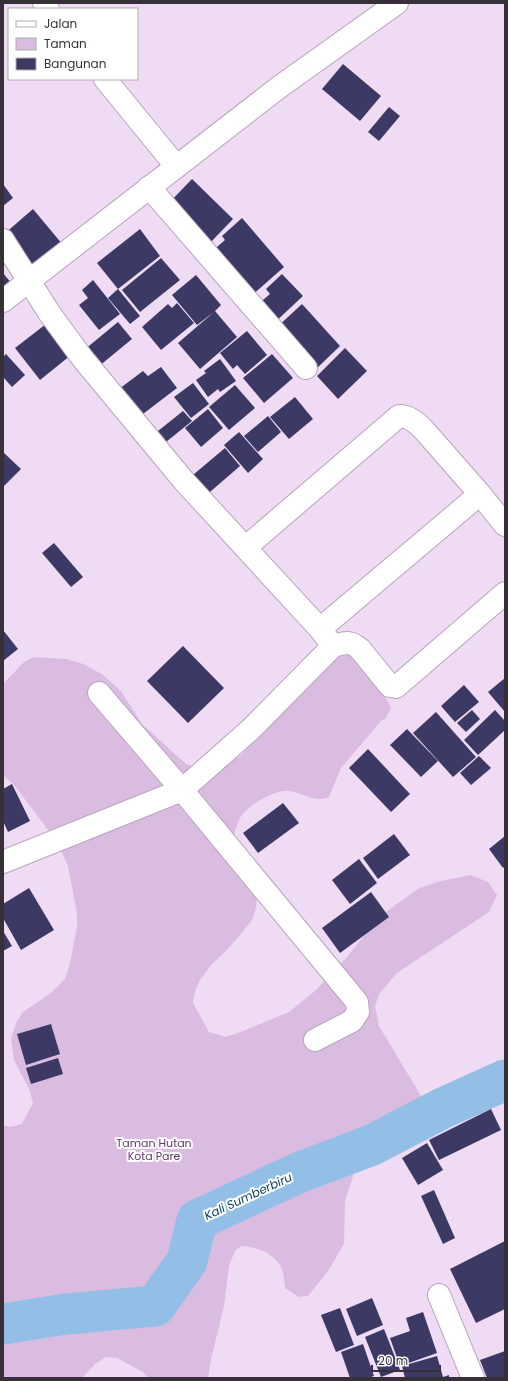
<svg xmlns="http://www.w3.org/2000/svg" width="508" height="1381" font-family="Poppins,sans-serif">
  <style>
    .green { fill: #dbbce1 }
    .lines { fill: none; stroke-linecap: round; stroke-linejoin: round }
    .river { stroke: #93bfe6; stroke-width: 41 }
    .building { fill: #3c3964 }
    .minor-casing { stroke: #b7a4ba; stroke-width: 24 }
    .minor { stroke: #fff; stroke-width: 22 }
    .labels { text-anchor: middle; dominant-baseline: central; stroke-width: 4; stroke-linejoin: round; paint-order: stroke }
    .park-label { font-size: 11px; fill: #64366d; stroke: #fff }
    .water-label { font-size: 12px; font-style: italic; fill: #0d3f65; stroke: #fff }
  </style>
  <rect width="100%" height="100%" fill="#efdbf3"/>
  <path class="green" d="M333 646 360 649 391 708 386 718 381 721 341 768 329 797C314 803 305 794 291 791 277 788 250 804 242 815 238 820 236 829 234 835L257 895 256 908 252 920 241 934 224 953 212 964 200 980 195 991 193 1003 209 1032 226 1037 238 1033 289 1012 316 990 347 957 366 933 387 911 418 889 437 882 470 875 488 882 497 895 489 912 397 973 380 993 375 1005 379 1026 432 1114 372 1145 354 1173 345 1201 344 1244 328 1271 308 1296 299 1297 285 1288C284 1281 284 1273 281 1267 273 1252 256 1247 241 1246L235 1251 229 1266 224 1306 211 1359 208 1378H148L143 1372 117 1358 106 1357 95 1364 82 1378H8L3 1376V1125L10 1127 22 1124 33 1103 29 1089 14 1060 11 1038 17 1021 23 1012 51 993 65 979 70 963 77 927V914L68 866 57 843 43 823 14 785 3 775V684L24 662 34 657 67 659 83 664 102 674 121 691 142 724 186 764 199 768 218 770 242 755 264 718Z"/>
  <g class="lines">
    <polyline class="river" points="3,1324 66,1314 155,1306 187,1261 197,1220 298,1173 372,1145 443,1108 505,1080"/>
  </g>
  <g class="building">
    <polygon points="343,64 381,96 360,121 322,89"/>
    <polygon points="389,107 400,116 379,141 368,132"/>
    <polygon points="192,179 233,219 208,245 167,205"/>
    <polygon points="3,184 13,198 3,206"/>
    <polygon points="33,209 63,245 32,272 3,235"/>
    <polygon points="242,218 284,267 249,298 210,253 225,240 222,236"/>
    <polygon points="140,229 160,256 118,289 140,316 130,324 108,298 118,289 97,263"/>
    <polygon points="161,258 180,280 140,312 122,290"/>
    <polygon points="3,273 12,284 3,291"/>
    <polygon points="282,274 303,296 273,324 256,306 270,294 266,289"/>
    <polygon points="196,275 221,305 215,311 237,337 200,369 178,343 214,312 197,325 172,295"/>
    <polygon points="93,280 120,314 99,330 79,305 88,298 82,290"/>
    <polygon points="177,303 194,323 161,350 142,327 168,304 172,308"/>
    <polygon points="302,304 340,346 314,371 275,329"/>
    <polygon points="118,322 132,339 98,367 84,350"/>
    <polygon points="46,324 71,355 40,380 15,348"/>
    <polygon points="247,331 267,355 245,374 237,365 233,369 220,353"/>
    <polygon points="345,348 367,371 338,399 317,376"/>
    <polygon points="6,354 25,375 12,387 3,377 3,357"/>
    <polygon points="272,354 293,378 264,403 243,378"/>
    <polygon points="220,359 236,381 220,392 218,389 208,397 196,380 206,373 204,371"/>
    <polygon points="161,367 177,388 139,417 119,389 143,371 148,376"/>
    <polygon points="193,383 209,404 191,418 174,397"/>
    <polygon points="235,385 255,408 229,430 209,407"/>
    <polygon points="295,397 313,419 289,439 270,417"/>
    <polygon points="208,409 223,428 201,447 185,428"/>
    <polygon points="183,411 192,421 166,442 158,431"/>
    <polygon points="268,416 281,432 258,452 244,436"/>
    <polygon points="239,432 263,459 248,473 224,445"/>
    <polygon points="225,448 240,466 203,498 187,480"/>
    <polygon points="3,452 21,469 3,487"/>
    <polygon points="54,543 83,577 71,587 42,553"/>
    <polygon points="3,630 18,649 3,661"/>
    <polygon points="183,646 224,688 188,723 147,681"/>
    <polygon points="505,678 505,712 488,692"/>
    <polygon points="464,685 479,702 455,722 441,706"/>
    <polygon points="472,710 480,719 466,732 457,723"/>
    <polygon points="495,710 505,721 505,730 478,755 464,740"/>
    <polygon points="436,712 476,757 453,777 413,733"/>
    <polygon points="407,729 438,761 421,777 390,745"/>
    <polygon points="368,749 410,794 391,812 349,768"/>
    <polygon points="479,756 491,768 471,785 460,773"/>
    <polygon points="12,784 30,821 8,832 3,821 3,789"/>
    <polygon points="283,803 299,823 258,853 243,833"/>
    <polygon points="394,834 410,855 378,879 363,858"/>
    <polygon points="505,836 505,866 503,868 489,849"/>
    <polygon points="359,859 377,883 350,904 332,880"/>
    <polygon points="29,888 54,930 21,950 3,918 3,904"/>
    <polygon points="371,892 389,917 340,953 322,928"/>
    <polygon points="3,931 12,946 3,951"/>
    <polygon points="51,1024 60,1054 26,1065 17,1034"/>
    <polygon points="58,1058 63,1074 31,1084 26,1068"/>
    <polygon points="491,1109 501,1130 439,1160 429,1140"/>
    <polygon points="427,1143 443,1170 418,1185 402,1158"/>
    <polygon points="434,1190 455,1238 443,1244 421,1196"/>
    <polygon points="505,1241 505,1309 476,1323 450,1269"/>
    <polygon points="372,1298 383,1325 357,1336 346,1309"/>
    <polygon points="340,1308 354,1345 336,1352 321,1315"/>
    <polygon points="423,1312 437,1353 400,1366 390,1338 410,1331 406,1318"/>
    <polygon points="384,1329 400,1370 381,1377 365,1337"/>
    <polygon points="363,1344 374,1376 368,1378 350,1378 341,1352"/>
    <polygon points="505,1351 505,1378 487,1378 480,1360"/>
    <polygon points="437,1356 443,1377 449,1375 449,1378 405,1378 402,1366"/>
  </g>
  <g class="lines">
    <g class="minor-casing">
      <g id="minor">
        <polyline points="44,3 48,9"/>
        <polyline points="105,79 176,166"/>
        <polyline points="149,187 306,368"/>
        <path d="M3 240 50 314 83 359 184 481 320 629 333 646C345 643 350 640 360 649L390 686 396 687 505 593"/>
        <polyline points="3,301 278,88 397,3"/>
        <path d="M246 547 399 416C409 416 416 422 423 429L480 494 505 525"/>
        <polyline points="320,629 480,494"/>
        <polyline points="99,693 182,790 357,1002 358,1012 352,1021 315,1040"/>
        <polyline points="3,862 182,790 251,729 333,646"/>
        <polyline points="439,1295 473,1378"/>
      </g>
    </g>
    <use href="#minor" class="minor"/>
  </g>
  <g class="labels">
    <g class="park-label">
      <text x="154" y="1143">Taman Hutan<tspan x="154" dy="13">Kota Pare</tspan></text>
    </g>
    <g class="water-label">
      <text transform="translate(248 1196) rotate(-25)">Kali Sumberbiru</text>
    </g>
  </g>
  <rect width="508" height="1381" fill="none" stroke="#373039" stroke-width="8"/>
  <rect x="8" y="8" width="130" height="72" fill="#ffffff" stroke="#afacb0"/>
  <rect x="16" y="21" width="20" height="6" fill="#ffffff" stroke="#afacb0"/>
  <text x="44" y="28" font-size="12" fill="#373039">Jalan</text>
  <rect x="16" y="38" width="20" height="12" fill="#dbbce1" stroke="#afacb0"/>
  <text x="44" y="48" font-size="12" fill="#373039">Taman</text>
  <rect x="16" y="58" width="20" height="12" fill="#3c3964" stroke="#afacb0"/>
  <text x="44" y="68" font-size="12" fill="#373039">Bangunan</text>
  <path d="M372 1365v6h68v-6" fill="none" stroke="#373039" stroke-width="2"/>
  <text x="378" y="1365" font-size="12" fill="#373039" stroke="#ffffff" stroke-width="3" paint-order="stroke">20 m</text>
</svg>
